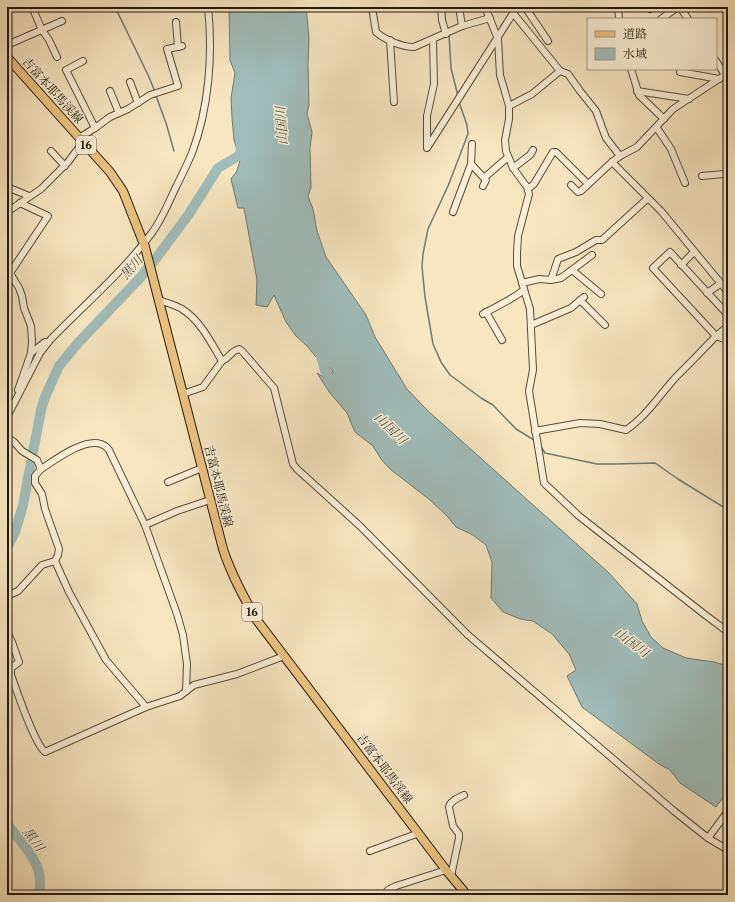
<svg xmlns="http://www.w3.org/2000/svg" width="735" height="902" font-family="'Libre Caslon Text','Noto Serif JP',serif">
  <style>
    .water { fill: #a0bdbb; stroke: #6d7b75 }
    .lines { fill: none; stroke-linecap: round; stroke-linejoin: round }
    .stream { stroke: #6d7b75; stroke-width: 1.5 }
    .river { stroke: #a0bdbb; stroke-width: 10 }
    .minor-casing { stroke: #564c3a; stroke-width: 8 }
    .major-casing { stroke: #21180d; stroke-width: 10 }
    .minor { stroke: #faefd6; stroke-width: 6 }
    .major { stroke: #ecc380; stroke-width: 8 }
    .labels { text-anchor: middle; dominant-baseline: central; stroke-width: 3; stroke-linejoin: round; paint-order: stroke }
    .shield { fill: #faefd6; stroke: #625849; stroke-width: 1 }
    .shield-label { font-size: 11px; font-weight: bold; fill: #21180d }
    .street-label { font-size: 12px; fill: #21180d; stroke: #faefd6 }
    .water-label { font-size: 13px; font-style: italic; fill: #4d524a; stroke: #faefd6 }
  </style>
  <rect width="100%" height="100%" fill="#f7e6c0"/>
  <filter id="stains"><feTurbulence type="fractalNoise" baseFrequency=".005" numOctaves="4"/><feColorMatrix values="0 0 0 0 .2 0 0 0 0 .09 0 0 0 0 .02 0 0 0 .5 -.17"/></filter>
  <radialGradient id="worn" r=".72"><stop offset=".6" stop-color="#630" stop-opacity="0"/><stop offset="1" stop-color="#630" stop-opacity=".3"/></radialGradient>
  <polygon class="water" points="229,7 306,7 309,38 308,64 309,105 307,114 312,132 310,148 311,188 308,196 313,209 317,231 326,257 366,315 375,337 407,389 427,410 608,572 637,604 642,621 651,637 663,648 686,658 714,662 728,666 728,791 716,807 680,783 670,770 659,764 582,707 567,676 576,670 569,654 552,634 533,621 520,619 503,612 491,598 492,562 486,545 473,535 456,527 447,516 430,500 390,469 381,459 373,446 355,432 347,413 330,393 317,373 336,385 332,370 316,357 307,346 296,336 286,322 274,295 267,307 256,305 257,280 244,208 238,208 231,179 237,171 240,160 234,140 232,118 231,98 235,73 230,60"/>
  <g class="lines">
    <g class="stream">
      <polyline points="115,7 149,77 155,92"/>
      <polyline points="444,8 445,18"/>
      <polyline points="449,35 451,68 458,96"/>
      <polyline points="156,96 166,123 174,151"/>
      <polyline points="459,102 467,125 468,134 448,186 428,229 423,254 422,266 425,297 433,344 441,362 450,375 481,398 493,405 516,429 534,440"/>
      <polyline points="540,445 545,453 597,464 614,464 655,463 678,479 728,510"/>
    </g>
    <g class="river">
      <polyline points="319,349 325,371 341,393"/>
      <polyline points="7,548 15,532 23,505 41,410 45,397 59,366 78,343 139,279 154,261 189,214 218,168 240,155 241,143"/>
      <path d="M7 824C17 837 36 857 39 873 41 880 40 888 39 895"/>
    </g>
    <g class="minor-casing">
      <g id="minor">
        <polyline points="32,7 42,30 49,40 57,57"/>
        <path d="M372 7 376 32C385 40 402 47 414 47L462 26 490 18"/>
        <polyline points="441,7 442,20 446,34"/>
        <polyline points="459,7 462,26"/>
        <polyline points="485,7 498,39 500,75 509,106 509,119 505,140 506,151 513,168 527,187 529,194 518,236 517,253 517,266 530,309 533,370 529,391 544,483 579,516 704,614 728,632"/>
        <polyline points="525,7 548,41"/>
        <polyline points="618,7 619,19"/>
        <polyline points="649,7 650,9"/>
        <polyline points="680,7 688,19"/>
        <polyline points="661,19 678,7"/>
        <polyline points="176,22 178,47"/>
        <polyline points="390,40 394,102"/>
        <polyline points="433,40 434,84 427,116 427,148 517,7"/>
        <polyline points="7,45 62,21"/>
        <polyline points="716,61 725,75 728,82"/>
        <polyline points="631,69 639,95 664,119"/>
        <polyline points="560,71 568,74 580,91 596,111 606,138 620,156"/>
        <polyline points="680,72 719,79"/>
        <polyline points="725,75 673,109 637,147 620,156 612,162 661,211 728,292"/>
        <polyline points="130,82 138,103"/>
        <polyline points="110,91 119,113"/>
        <polyline points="637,91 689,99"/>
        <polyline points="509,106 532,94 560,71 513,13"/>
        <polyline points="95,128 110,117 128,109 150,95 178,86 167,49 182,46"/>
        <polyline points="657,128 671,149 685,183"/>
        <polyline points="79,138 95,128 66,70 83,61"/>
        <polyline points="51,151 65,166"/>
        <polyline points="471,164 472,144"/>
        <polyline points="513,168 530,155 533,150"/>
        <polyline points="702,176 724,174 728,172"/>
        <polyline points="571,185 578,192 581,191 612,162"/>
        <polyline points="483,186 486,180 484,178"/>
        <polyline points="7,187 29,196"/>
        <polyline points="528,189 534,184 553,152 556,152 588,184"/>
        <polyline points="7,212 41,189 68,162 83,142"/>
        <polyline points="453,212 471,164 484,178 508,157"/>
        <polyline points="681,265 694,252"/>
        <polyline points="572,270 601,294"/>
        <polyline points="551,280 561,278 592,255"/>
        <polyline points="522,283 539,279 551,280 558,259 576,252 596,240 602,240 647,199"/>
        <polyline points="707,293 720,284"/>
        <path d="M159 300C167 303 175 305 182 309 201 321 211 343 222 361L203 387 183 394"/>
        <polyline points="580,300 605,325"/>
        <polyline points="486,312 502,340"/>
        <path d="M483 314C497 306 511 300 524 290"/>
        <polyline points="728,315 670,252 653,268 716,336 728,326"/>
        <polyline points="531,325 571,308 584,297"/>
        <polyline points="31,353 45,342 47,343"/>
        <path d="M222 361C230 358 229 352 239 349L242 351 274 388 293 464 297 469 360 526 468 635 674 811 708 838 728 850"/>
        <polyline points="18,390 31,353 32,341 31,326 24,308 22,296 19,288 10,273 48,216 20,203"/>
        <path d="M7 417 40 353 51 339C84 305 122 273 151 234 161 221 168 204 175 189 181 177 187 165 192 153 209 108 213 54 208 7"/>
        <path d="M535 431 580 423 600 424 626 430C647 416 660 394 677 376 690 363 703 350 716 336L724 339 728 341"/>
        <polyline points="7,437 14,442 22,451 37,460 41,469 35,476 35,483 42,494 45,509 59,549 58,555 55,561 69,592 106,660 146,707"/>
        <path d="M41 469C55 460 84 438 101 444 104 445 107 447 109 450L145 525 177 614 183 635 187 664 186 691"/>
        <polyline points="168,482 202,468"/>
        <polyline points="145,525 177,511 210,500"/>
        <polyline points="7,596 18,591 42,565 55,561"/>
        <path d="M7 632 12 642 19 662 11 668V675C17 691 34 743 45 752L146 707 180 696 194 685 237 674 284 656"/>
        <polyline points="708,838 728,811"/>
        <polyline points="370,851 419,833"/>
        <path d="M451 876 459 838V834L453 826 449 807C450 801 458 798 464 795"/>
        <polyline points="385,895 388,890 396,886 446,870"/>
      </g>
    </g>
    <g class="major-casing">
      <path id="major" d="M7 57 110 172 123 191 145 247 223 549C231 574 243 596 256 619L446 870 467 895"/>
    </g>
    <use href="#minor" class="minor"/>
    <use href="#major" class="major"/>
  </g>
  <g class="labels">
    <g class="shield">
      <rect x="76" y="136" width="20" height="18" rx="3"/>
      <rect x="242" y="603" width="20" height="18" rx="3"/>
    </g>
    <g class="shield-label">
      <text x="86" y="145">16</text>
      <text x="252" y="612">16</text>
    </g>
    <g class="street-label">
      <text transform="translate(53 90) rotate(48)">吉富本耶馬渓線</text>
      <text transform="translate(219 486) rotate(76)">吉富本耶馬渓線</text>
      <text transform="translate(385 768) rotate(53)">吉富本耶馬渓線</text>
    </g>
    <g class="water-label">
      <text transform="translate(281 126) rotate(-94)">山国川</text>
      <text transform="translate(131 267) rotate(-48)">黒川</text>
      <text transform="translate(391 428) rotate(44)">山国川</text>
      <text transform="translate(632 642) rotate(37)">山国川</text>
      <text transform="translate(34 839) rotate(54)">黒川</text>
    </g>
  </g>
  <rect width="735" height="902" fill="none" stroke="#f7e6c0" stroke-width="24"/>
  <rect x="8" y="8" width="719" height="886" fill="none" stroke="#21180d" stroke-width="2"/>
  <rect x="12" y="12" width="711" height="878" fill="none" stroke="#21180d"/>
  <rect x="587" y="18" width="130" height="52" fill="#faefd6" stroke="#a39986"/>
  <rect x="595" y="31" width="20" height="6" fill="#ecc380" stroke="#a39986"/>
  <text x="623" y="38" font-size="12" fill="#21180d">道路</text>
  <rect x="595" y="48" width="20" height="12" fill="#a0bdbb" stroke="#a39986"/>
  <text x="623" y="58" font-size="12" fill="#21180d">水域</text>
  <rect width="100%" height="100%" filter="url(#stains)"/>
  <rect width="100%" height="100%" fill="url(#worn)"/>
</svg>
